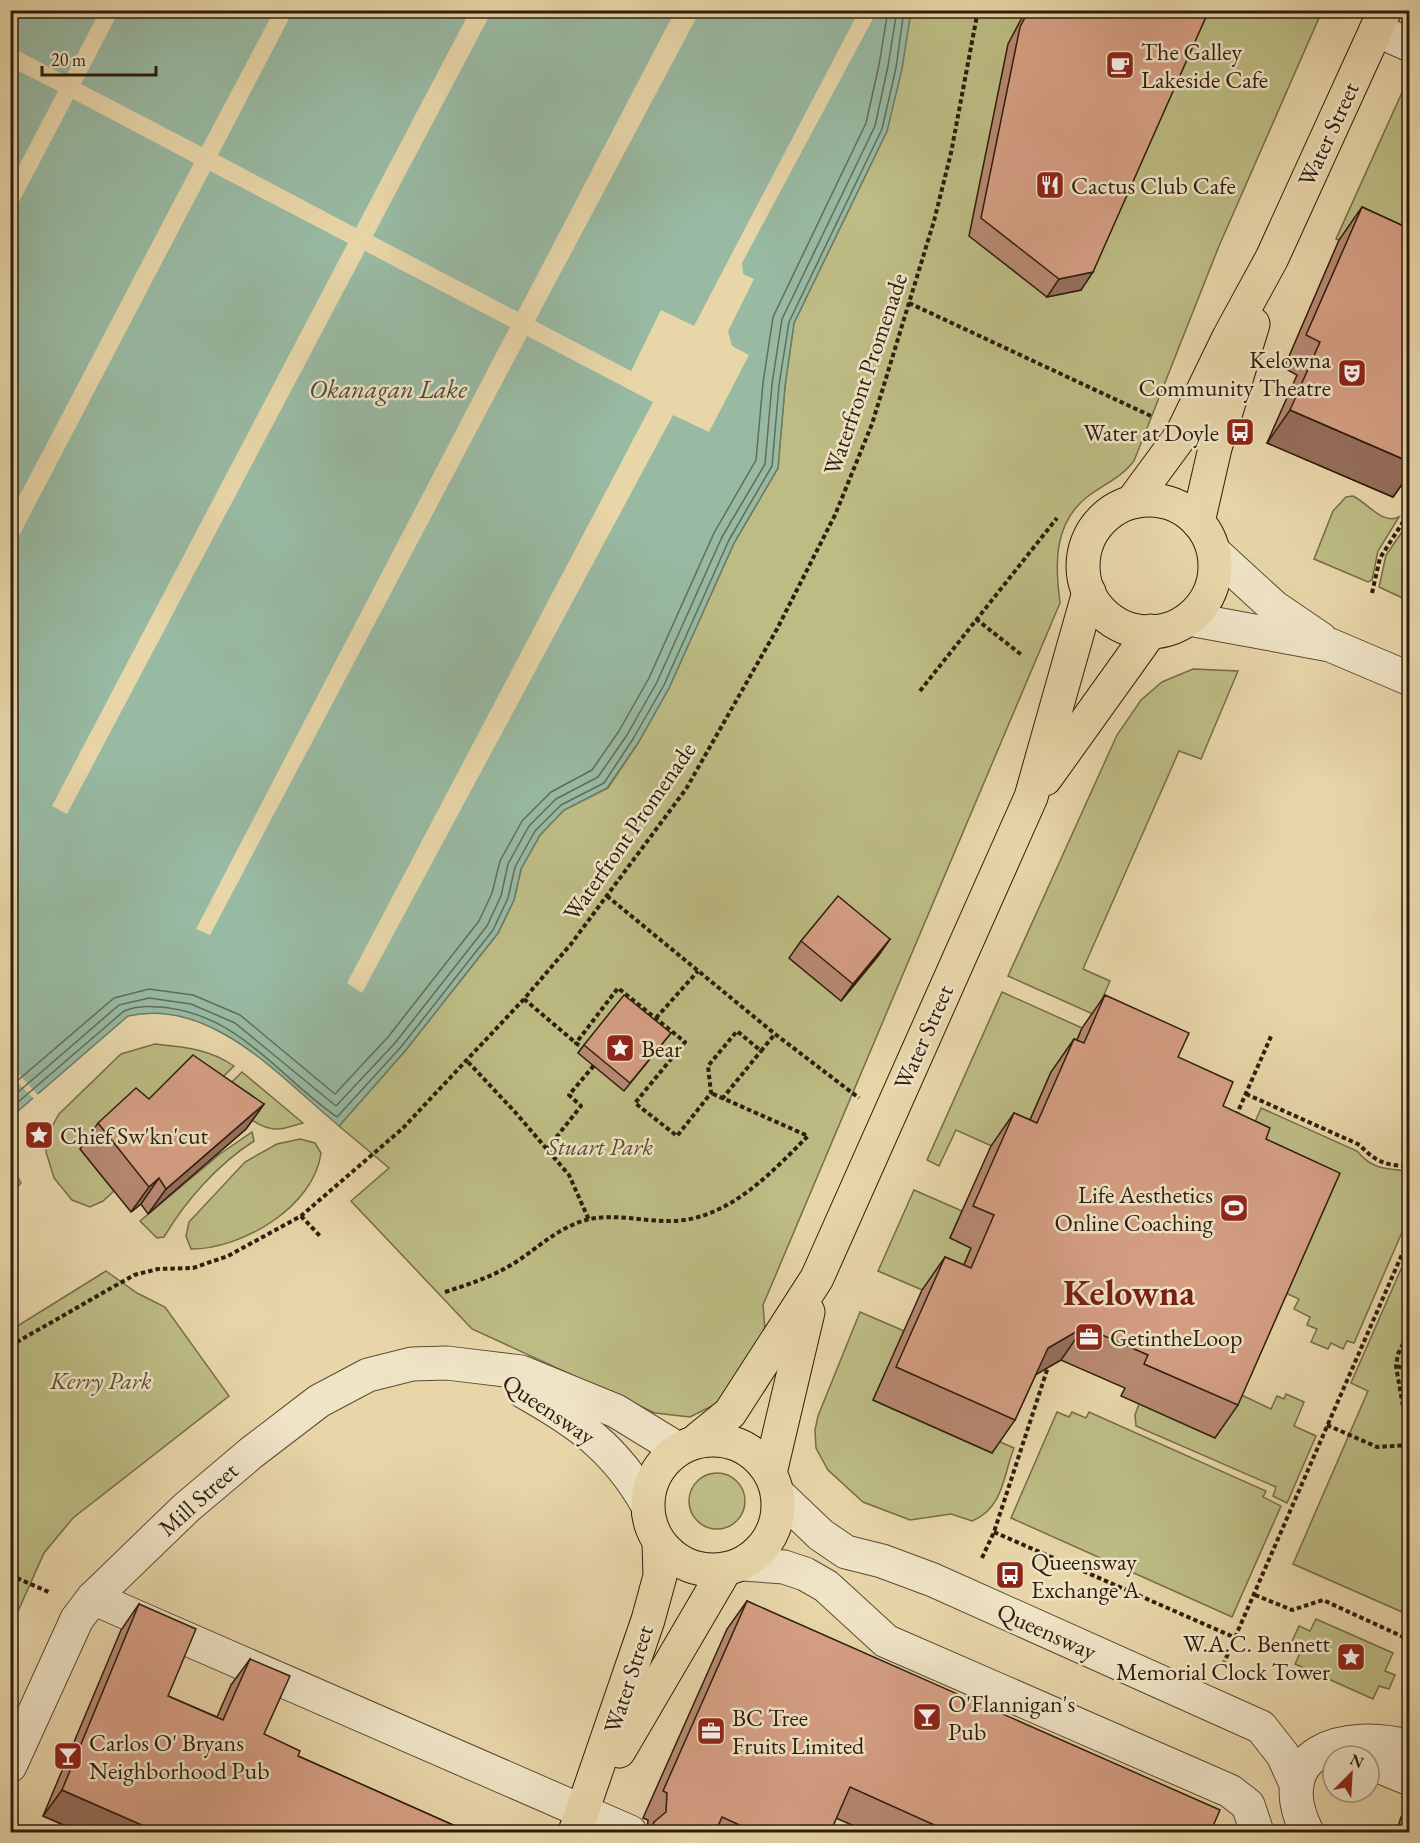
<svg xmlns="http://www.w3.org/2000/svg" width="1420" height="1843" font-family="'EB Garamond',serif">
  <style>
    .green { fill: #bdbc84; stroke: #756c48; stroke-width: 1.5 }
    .water { fill: #98baa3; stroke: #6d7b67; stroke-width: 1.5 }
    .pier { fill: #e8d6a9 }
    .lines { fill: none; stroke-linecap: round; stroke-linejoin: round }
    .shore { stroke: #626c58; stroke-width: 1.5 }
    .minor-casing { stroke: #5c4b33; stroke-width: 35 }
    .major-casing { stroke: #2d1d0c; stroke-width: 35 }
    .path { stroke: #2d1d0c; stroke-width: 4; stroke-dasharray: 4.5 3; stroke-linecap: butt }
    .minor { stroke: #f0e4c7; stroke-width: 33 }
    .major { stroke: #e8d6a9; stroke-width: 33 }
    .wall { fill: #b88972; stroke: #2d1d0c; stroke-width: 1.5 }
    .shaded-wall { fill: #966f5c; stroke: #2d1d0c; stroke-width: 1.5 }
    .building { fill: #d69f84; stroke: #2d1d0c; stroke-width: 1.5 }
    .labels { text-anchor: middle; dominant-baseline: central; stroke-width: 5; stroke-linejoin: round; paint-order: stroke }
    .poi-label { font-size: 24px; fill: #2d1d0c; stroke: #f0e4c7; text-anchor: start }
    .street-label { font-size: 24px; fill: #2d1d0c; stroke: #f0e4c7 }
    .park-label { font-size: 24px; font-style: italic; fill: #584d30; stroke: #f0e4c7 }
    .water-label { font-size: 26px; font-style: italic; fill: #4d4c39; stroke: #f0e4c7 }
    .town-label { font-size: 36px; font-weight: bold; fill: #7a1f14; stroke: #f0e4c7 }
  </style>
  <rect width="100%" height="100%" fill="#e8d6a9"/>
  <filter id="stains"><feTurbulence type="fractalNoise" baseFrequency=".00333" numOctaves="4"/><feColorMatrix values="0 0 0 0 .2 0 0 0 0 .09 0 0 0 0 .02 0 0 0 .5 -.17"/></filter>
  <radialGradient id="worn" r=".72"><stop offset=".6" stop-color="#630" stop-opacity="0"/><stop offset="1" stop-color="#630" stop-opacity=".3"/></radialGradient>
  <g class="green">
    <path d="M911 11H1322L1219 246 1134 461C1121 478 1104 484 1087 497 1053 524 1055 565 1060 603L763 1305 765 1330 730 1397 690 1417 655 1413 472 1329 351 1201 389 1168 339 1126 405 1051 498 933 514 900 521 869 540 835 564 810 608 788 638 743 669 688 734 543 778 468 785 386 794 323 887 131Z"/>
    <polygon points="1409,77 1409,272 1336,239"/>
    <path d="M1353 496C1368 503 1382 525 1399 517L1378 551 1372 580 1368 582 1314 559 1333 511 1346 497Z"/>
    <polygon points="1409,522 1409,601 1379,587 1386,555"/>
    <polygon points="1193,669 1238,671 1201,759 1179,751 1083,969 1110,981 1095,1015 1008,976 1117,735 1141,700 1162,682"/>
    <polygon points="1002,992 1082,1028 1061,1076 1051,1072 1014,1156 956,1130 939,1166 927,1160"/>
    <path d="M155 1044C185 1047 209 1049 234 1066L201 1098 80 1149 114 1191 103 1201 90 1207 72 1200 54 1178 46 1152 49 1132 59 1114 121 1054Z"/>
    <path d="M242 1072 303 1123C294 1125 284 1130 275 1129 255 1128 235 1106 220 1094Z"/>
    <path d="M1261 1108 1357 1151C1375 1172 1386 1167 1409 1172V1216L1354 1343 1347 1341 1343 1349 1331 1343 1328 1349 1311 1342 1317 1329 1307 1325 1310 1317 1294 1309 1299 1299 1279 1290 1240 1157Z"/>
    <path d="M252 1132 254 1141C218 1164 186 1200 164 1237L157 1238 140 1221 220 1154Z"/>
    <path d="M300 1139 315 1143 321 1153C314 1207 242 1249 191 1249L186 1236 189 1222 245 1162 277 1144Z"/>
    <polygon points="914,1190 962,1211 950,1238 971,1248 948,1301 878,1271"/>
    <polygon points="1409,1251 1409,1615 1293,1564 1368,1391 1351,1383"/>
    <polygon points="106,1271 137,1293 165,1307 229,1396 73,1518 44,1553 11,1627 11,1330"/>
    <path d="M860 1312 904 1331 873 1400 992 1453 998 1441 1014 1448C1003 1475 1004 1508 972 1521L951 1514 910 1520 863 1502 828 1470 816 1448 815 1430 818 1416Z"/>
    <polygon points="1235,1392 1271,1409 1277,1396 1284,1399 1286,1394 1304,1402 1294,1426 1316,1436 1287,1503 1273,1496 1276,1487 1136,1426 1135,1415 1139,1404"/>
    <polygon points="1057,1412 1069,1417 1072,1412 1086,1418 1089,1412 1266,1491 1263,1497 1281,1506 1232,1617 1011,1518"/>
    <circle cx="717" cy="1501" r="28"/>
    <polygon points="1316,1619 1393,1653 1385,1671 1395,1675 1389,1689 1379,1686 1373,1699 1295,1664 1300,1653 1289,1648 1299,1626 1310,1631"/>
  </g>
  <g class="water">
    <path d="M11 11H911L902 69 887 131 794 323 785 386 778 468 734 543 669 688 638 743 607 788 564 810 540 835 521 869 514 900 498 933 405 1051 339 1126C280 1077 211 997 128 1016L11 1117Z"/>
    <polygon points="11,1164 21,1183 11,1193 10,1193"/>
  </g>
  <g class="pier">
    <polygon points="100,11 119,11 81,84 202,147 274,11 293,11 218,155 356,228 470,11 492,11 373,236 518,312 675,11 700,11 535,321 631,371 661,310 694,326 859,11 877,11 742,263 743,274 754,279 728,331 732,346 749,355 709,432 673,415 362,993 347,983 653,402 527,336 210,935 196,929 510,327 365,251 67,814 52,806 348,243 210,171 11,551 11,512 194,163 73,99 11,217 11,181 58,91 11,67 11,47 66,76"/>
    <polygon points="11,1066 39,1096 35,1100 11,1076"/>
  </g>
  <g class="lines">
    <g class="shore">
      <polyline points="10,1087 114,998 149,989 193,995 240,1015 335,1094 388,1037 479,921 492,893 500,861 522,821 551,792 592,770 619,731 649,678 714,533 756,460 763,383 773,317 866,123 879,65 888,10"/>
      <polyline points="10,1099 119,1005 149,998 191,1004 235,1023 336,1106 395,1043 487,926 501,896 508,864 529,826 556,799 598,777 627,735 657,682 722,537 765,464 772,384 782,319 875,126 888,66 897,10"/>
      <path d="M10 1109 124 1011C139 1005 153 1006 169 1008 242 1018 280 1078 337 1117L401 1047 493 930 508 898 515 867 535 831 561 805 604 783 633 739 664 685 729 540 772 466 779 385 789 322 882 129 896 68 904 10"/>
    </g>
    <g class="minor-casing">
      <g id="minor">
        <polyline points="1376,30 1410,45"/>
        <polyline points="1214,552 1274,607 1321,639"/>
        <polyline points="1189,619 1330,645 1410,679"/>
        <path d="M524 1392C579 1423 615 1448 647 1504"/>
        <polyline points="779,1495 821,1535 846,1552 882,1561 933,1580 1261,1727 1283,1755 1297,1786"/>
        <polyline points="743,1564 784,1567 805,1574 826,1586 886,1641 1230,1791 1248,1805 1257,1832"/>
        <polyline points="93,1598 630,1832"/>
        <polyline points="1369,1762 1410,1779"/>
        <polyline points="10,1766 77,1619 93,1598 186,1508 251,1453 319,1401 368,1375 412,1364 447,1363 521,1372 616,1411 678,1449"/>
        <path d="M1307 1832C1267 1751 1345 1729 1410 1747"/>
      </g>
    </g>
    <g class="major-casing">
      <g id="major">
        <circle cx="1149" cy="566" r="66"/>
        <polyline points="1132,502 1182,434 1229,337 1272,258 1385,10"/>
        <polyline points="1198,522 1215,448 1253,324"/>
        <polyline points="1045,779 1151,631"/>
        <polyline points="698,1439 730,1413 817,1278 1031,797 1089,592"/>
        <circle cx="713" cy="1505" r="65"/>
        <polyline points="770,1473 808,1312"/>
        <polyline points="619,1751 725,1570"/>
        <polyline points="575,1832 648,1620 660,1576 659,1543"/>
      </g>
    </g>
    <g class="path">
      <polyline points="1332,10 1343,15"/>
      <polyline points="909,303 1151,416"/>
      <polyline points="1372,593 1380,558 1410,511"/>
      <polyline points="976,619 1023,656"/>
      <polyline points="920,691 1057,518"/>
      <polyline points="607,896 775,1034 859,1098"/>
      <polyline points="524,999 576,1043"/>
      <polyline points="656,1018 698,971"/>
      <polyline points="585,1050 576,1043 618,988 685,1042 635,1103 677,1136 711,1093 708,1066 737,1031 761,1051 775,1034"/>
      <polyline points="468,1062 515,1112 569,1175 589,1220"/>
      <path d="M1246 1094 1360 1145C1375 1162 1387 1166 1410 1166"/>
      <polyline points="722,1099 761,1051"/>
      <polyline points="1236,1116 1272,1034"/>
      <polyline points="547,1149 581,1106 569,1095 596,1063"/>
      <polyline points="301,1216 320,1236"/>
      <path d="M445 1292C470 1284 494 1276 516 1262 540 1246 558 1228 586 1220 612 1213 642 1221 668 1221 726 1222 770 1174 808 1136L711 1093"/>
      <polyline points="1410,1330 1398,1354 1396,1366 1410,1447"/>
      <polyline points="10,1346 134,1275 158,1269 193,1268 228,1256 301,1216 402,1129 524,999 571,944 686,789 777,629 835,515 872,424 934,221 951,153 978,10"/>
      <polyline points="1397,1366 1410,1371"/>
      <polyline points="1327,1425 1377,1447 1408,1445"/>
      <polyline points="994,1532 1236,1638"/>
      <polyline points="982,1558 994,1532 1048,1367"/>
      <polyline points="10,1575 51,1593"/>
      <polyline points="1255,1595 1292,1610 1323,1600 1410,1640"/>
      <polyline points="1223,1665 1410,1236"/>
    </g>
    <use href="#minor" class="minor"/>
    <use href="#major" class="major"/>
  </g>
  <g class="wall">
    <polygon points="1026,10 1209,10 1081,290 1047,297 969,236 1008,44"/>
    <polygon points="1362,207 1410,229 1410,473 1393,497 1267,443 1297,375 1284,368 1339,240"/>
    <polygon points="890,939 878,956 841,1001 789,958 801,941"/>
    <polygon points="1105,995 1178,1057 1223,1106 1266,1139 1238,1405 1215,1438 1121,1396 1125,1388 1061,1360 1036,1374 1015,1420 992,1453 873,1400 922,1290 945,1257 964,1265 971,1248 950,1238 991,1146 1014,1113 1030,1120 1051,1072 1074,1039 1077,1040 1082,1028"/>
    <polygon points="671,1033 624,1091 578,1053 584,1045"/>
    <polygon points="149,1099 264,1104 246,1129 148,1214 141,1204 131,1212 80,1149 98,1123"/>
    <polygon points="747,1601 1210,1833 870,1833 836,1818 830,1833 647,1833 648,1820 643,1818 727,1629"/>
    <polygon points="139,1604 168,1696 217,1717 231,1685 250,1659 264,1734 298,1756 471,1833 82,1833 43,1816 121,1630"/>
    <polygon points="1410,1805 1410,1833 1396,1833 1401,1817"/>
  </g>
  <g class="shaded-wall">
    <polygon points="1093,272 1081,290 1047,297 1059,279"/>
    <polygon points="1290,410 1410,462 1410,473 1393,497 1267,443"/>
    <polygon points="890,939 878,956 841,1001 853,984"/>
    <polygon points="264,1104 246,1129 148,1214 166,1189"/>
    <polygon points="159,1178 141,1204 131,1212 149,1187"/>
    <polygon points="1084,1327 1061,1360 1025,1381 1048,1348"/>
    <polygon points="62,1790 160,1833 82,1833 43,1816"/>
  </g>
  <g class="building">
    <polygon points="1029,10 1209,10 1093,272 1059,279 981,218 1020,27"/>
    <polygon points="1362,207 1410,229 1410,462 1290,410 1320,342 1306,335"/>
    <polygon points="838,896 890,939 853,984 801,941"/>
    <polygon points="624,995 671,1033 630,1083 584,1045"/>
    <polygon points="1105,995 1189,1033 1178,1057 1233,1082 1223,1106 1270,1128 1266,1139 1340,1173 1238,1405 1144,1364 1148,1355 1084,1327 1048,1348 1015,1420 896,1367 945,1257 971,1268 994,1215 973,1206 1014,1113 1037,1123 1074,1039 1084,1043"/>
    <polygon points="193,1055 264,1104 166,1189 159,1178 149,1187 98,1123 136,1088 149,1099"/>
    <polygon points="747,1601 1220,1810 1210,1833 952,1833 850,1787 830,1833 757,1833 722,1817 715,1833 649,1833 654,1822 666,1812 667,1793 663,1791"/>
    <polygon points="139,1604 196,1629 168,1696 223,1720 250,1659 290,1676 264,1734 300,1751 298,1756 471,1833 160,1833 62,1790"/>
    <polygon points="1410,1805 1410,1833 1400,1833 1407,1808"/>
  </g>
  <defs>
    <g id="cafe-square" transform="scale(1.5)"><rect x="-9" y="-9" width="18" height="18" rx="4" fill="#8f2418" stroke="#f0e4c7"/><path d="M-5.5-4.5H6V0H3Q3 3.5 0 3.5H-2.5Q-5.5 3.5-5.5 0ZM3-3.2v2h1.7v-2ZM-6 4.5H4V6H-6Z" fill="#fff"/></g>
    <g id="restaurant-square" transform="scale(1.5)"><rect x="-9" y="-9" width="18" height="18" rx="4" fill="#8f2418" stroke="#f0e4c7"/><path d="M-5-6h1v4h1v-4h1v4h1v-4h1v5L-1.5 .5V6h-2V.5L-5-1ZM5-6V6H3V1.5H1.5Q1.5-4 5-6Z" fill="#fff"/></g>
    <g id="theatre-square" transform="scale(1.5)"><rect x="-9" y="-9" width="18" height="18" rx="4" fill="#8f2418" stroke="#f0e4c7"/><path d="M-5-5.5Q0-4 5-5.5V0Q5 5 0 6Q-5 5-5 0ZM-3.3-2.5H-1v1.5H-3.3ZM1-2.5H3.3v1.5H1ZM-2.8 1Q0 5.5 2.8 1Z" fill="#fff"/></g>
    <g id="bus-square" transform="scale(1.5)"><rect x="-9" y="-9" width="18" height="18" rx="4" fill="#8f2418" stroke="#f0e4c7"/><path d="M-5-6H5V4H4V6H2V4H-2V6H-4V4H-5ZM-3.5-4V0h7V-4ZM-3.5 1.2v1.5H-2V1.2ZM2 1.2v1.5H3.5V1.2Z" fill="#fff"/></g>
    <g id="sight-square" transform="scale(1.5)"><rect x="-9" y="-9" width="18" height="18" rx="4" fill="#8f2418" stroke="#f0e4c7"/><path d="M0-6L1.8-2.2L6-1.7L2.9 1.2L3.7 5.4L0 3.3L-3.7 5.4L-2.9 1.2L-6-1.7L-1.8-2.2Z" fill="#fff"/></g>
    <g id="stadium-square" transform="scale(1.5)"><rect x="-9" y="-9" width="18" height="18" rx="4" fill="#8f2418" stroke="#f0e4c7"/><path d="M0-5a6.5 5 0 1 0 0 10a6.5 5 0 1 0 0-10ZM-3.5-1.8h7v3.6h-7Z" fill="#fff"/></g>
    <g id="office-square" transform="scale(1.5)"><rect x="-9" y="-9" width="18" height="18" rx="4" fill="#8f2418" stroke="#f0e4c7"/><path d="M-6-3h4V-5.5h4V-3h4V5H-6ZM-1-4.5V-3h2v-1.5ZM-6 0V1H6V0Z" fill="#fff"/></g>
    <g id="bar-square" transform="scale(1.5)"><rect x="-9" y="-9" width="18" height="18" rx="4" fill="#8f2418" stroke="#f0e4c7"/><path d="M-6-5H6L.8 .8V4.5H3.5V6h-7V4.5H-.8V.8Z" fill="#fff"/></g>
  </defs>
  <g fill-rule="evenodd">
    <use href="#cafe-square" x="1120" y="65"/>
    <use href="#restaurant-square" x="1050" y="185"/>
    <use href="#theatre-square" x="1352" y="373"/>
    <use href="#bus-square" x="1240" y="432"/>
    <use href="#sight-square" x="620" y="1048"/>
    <use href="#sight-square" x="39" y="1135"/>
    <use href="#stadium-square" x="1234" y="1208"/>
    <use href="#office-square" x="1089" y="1337"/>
    <use href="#bus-square" x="1010" y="1575"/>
    <use href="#sight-square" x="1351" y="1657"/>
    <use href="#bar-square" x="927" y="1717"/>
    <use href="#office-square" x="711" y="1731"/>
    <use href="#bar-square" x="68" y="1756"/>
  </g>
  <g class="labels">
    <g class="poi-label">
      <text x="1141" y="51">The Galley<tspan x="1141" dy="28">Lakeside Cafe</tspan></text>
      <text x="1071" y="185">Cactus Club Cafe</text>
      <text x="1331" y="359" text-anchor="end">Kelowna<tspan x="1331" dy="28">Community Theatre</tspan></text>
      <text x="1219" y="432" text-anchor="end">Water at Doyle</text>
      <text x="641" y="1048">Bear</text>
      <text x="60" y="1135">Chief Sw'kn'cut</text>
      <text x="1213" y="1194" text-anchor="end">Life Aesthetics<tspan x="1213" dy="28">Online Coaching</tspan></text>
      <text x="1110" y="1337">GetintheLoop</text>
      <text x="1031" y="1561">Queensway<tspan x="1031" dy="28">Exchange A</tspan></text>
      <text x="1330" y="1643" text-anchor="end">W.A.C. Bennett<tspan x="1330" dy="28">Memorial Clock Tower</tspan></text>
      <text x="948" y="1703">O'Flannigan's<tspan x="948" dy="28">Pub</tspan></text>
      <text x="732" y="1717">BC Tree<tspan x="732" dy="28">Fruits Limited</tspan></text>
      <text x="89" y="1742">Carlos O' Bryans<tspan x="89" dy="28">Neighborhood Pub</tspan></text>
    </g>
    <g class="street-label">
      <text transform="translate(1328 134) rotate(-65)">Water Street</text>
      <text transform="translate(865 374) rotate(-71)">Waterfront Promenade</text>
      <text transform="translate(629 831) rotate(-55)">Waterfront Promenade</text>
      <text transform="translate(923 1037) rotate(-66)">Water Street</text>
      <text transform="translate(549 1409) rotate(34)">Queensway</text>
      <text transform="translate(198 1499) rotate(-42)">Mill Street</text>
      <text transform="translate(1047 1631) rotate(24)">Queensway</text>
      <text transform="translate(628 1679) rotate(-72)">Water Street</text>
    </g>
    <g class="park-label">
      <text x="600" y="1146">Stuart Park</text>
      <text x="101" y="1380">Kerry Park</text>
    </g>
    <g class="water-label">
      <text x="388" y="389">Okanagan Lake</text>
    </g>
    <g class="town-label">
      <text x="1129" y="1292">Kelowna</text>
    </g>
  </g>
  <rect width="1420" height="1843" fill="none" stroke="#e8d6a9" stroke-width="36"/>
  <rect x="12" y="12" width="1396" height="1819" fill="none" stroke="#2d1d0c" stroke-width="3"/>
  <rect x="18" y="18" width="1384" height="1807" fill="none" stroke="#2d1d0c" stroke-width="1.5"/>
  <g transform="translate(1351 1774) rotate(24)"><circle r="28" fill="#f0e4c7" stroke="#a2947c" stroke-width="1.5"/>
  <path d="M0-4.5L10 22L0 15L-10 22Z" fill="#8f2418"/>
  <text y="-9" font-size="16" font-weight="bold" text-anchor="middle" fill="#2d1d0c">N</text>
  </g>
  <path d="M42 66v9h114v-9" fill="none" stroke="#2d1d0c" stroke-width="3"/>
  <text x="51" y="66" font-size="18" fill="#2d1d0c" stroke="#f0e4c7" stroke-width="4.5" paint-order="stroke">20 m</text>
  <rect width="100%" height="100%" filter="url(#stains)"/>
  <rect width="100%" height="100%" fill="url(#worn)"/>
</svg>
